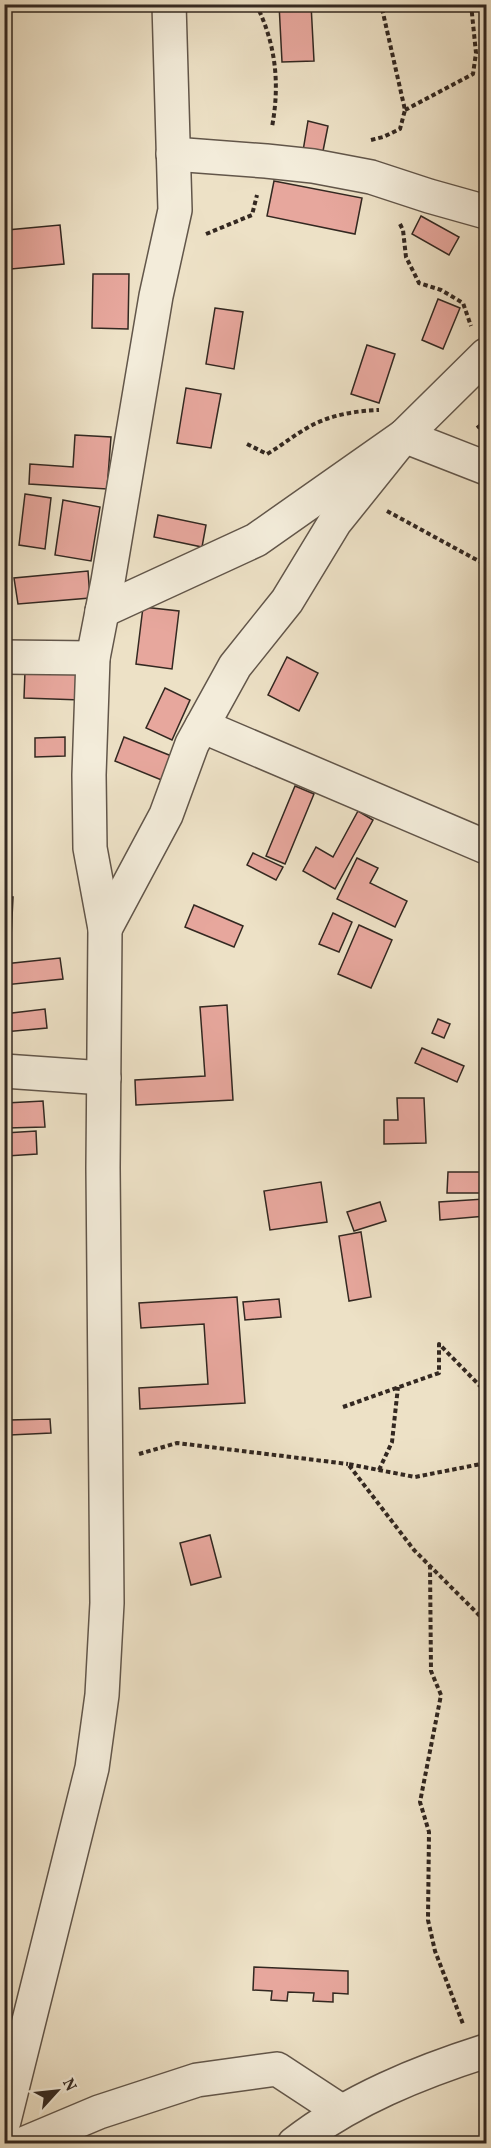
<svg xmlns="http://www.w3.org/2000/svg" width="491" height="2148" font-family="Vollkorn,serif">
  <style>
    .building { fill: #e7a79d; stroke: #332821; stroke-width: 1.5 }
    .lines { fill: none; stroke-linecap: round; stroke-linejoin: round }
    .minor-casing { stroke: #62564a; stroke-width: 36 }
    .path { stroke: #332821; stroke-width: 4; stroke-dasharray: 4.5 3; stroke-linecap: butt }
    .minor { stroke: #f3ecda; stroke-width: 33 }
  </style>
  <rect width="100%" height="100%" fill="#ede1c6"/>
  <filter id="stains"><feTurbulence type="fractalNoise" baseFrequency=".00333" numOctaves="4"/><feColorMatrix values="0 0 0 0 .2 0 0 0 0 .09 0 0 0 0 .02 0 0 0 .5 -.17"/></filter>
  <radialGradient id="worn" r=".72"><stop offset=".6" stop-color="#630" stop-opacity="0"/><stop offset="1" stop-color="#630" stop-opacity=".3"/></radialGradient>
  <g class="building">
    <polygon points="279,4 311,4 314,61 282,62"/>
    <polygon points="308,121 328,126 321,161 302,157"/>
    <polygon points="274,181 362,198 355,234 267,216"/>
    <polygon points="421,216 459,237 449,255 412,234"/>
    <polygon points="60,225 64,264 11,269 7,230"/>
    <polygon points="93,274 129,274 128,329 92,328"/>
    <polygon points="438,299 460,308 443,349 422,340"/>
    <polygon points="215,308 243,312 234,369 206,364"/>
    <polygon points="367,345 395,354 379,403 351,394"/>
    <polygon points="186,388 221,394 211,448 177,443"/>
    <polygon points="75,435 111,437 107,489 29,484 30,464 73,467"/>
    <polygon points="25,494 51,498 45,549 19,545"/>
    <polygon points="63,500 100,507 91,561 55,555"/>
    <polygon points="158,515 206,525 202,547 154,537"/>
    <polygon points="88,571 90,598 18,604 14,578"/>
    <polygon points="143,607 179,611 172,669 136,664"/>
    <polygon points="287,657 318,673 299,711 268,695"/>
    <polygon points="25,671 82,673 81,700 24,698"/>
    <polygon points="165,688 190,700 172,740 146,728"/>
    <polygon points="65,737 65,756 35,757 35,738"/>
    <polygon points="124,737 174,757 164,781 115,761"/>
    <polygon points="295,786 314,794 285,864 266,856"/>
    <polygon points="358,811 373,820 335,889 303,871 316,847 333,857"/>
    <polygon points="253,853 283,867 276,880 247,865"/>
    <polygon points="357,858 378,868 370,883 407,901 395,927 337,899"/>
    <polygon points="4,897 13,897 11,938 4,938"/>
    <polygon points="194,905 243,926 234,947 185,927"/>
    <polygon points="333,913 352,922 339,952 319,944"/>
    <polygon points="359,925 392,940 371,988 338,974"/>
    <polygon points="60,958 63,979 4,985 4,964"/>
    <polygon points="227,1005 233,1100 136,1105 135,1080 205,1076 200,1007"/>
    <polygon points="45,1009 47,1028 4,1032 4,1014"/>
    <polygon points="438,1019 450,1024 444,1038 432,1033"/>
    <polygon points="422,1048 464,1066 457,1082 415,1063"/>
    <polygon points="397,1098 424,1098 426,1143 384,1144 384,1120 398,1120"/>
    <polygon points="43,1101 45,1127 7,1128 6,1103"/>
    <polygon points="36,1131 37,1154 7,1156 5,1133"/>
    <polygon points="448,1172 486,1172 486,1193 447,1193"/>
    <polygon points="321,1182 327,1222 270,1230 264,1191"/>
    <polygon points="484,1199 486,1216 440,1220 439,1202"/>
    <polygon points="380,1202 386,1221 354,1231 347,1212"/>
    <polygon points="361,1232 371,1297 349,1301 339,1236"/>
    <polygon points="237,1297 245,1403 140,1409 139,1388 208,1384 204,1324 141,1328 139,1303"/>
    <polygon points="279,1299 281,1317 245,1320 243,1302"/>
    <polygon points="50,1419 51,1433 10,1435 9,1420"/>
    <polygon points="210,1535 221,1577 191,1585 180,1543"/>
    <polygon points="254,1967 348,1971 348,1994 333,1993 333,2002 313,2001 314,1993 288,1992 287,2001 271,2000 272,1991 253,1990"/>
  </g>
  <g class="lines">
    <g class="minor-casing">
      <g id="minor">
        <polyline points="173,154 266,161 313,166 371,177 429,196 486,212"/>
        <polyline points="102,611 256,540 404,436 486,468"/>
        <polyline points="4,657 93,658"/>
        <polyline points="202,726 486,847"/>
        <polyline points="105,929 166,815 192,744 235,666 287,601 335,522 404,436 486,355"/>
        <polyline points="4,1071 104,1078"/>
        <polyline points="4,2121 92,1768 102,1695 107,1603 103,1168 105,929 90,848 89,775 93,658 108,581 156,296 175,210 169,4"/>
        <polyline points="23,2144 99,2112 197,2080 277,2069 341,2111"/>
        <path d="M294 2144C350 2100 420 2072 486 2051"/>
      </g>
    </g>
    <g class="path">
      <path d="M256 4C276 44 280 84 272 127"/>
      <polyline points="405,110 473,74 476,53 471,4"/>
      <polyline points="371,140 383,137 400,129 405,110 381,4"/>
      <polyline points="400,224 403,230 406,257 419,283 441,290 463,303 471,326"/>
      <polyline points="206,234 252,215 257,195"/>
      <polyline points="477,428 486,421"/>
      <path d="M247 444 267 454C281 446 293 436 307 428 329 415 354 411 379 410"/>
      <polyline points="387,511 486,565"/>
      <polyline points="343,1407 439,1373 439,1344 486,1392"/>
      <polyline points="139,1454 177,1443 348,1464"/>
      <polyline points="486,1463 415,1477 348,1464 414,1550 486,1622"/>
      <polyline points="379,1470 392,1442 398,1387"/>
      <polyline points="430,1565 431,1671 441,1695 420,1802 429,1832 428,1920 435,1951 463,2024"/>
    </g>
    <use href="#minor" class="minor"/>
  </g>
  <rect width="491" height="2148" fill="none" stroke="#ede1c6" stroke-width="24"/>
  <rect x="6" y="6" width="479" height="2136" fill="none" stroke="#332821" stroke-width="3"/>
  <rect x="12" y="12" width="467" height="2124" fill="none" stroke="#332821" stroke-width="1.5"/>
  <g transform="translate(57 2091) rotate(63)" stroke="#f3ecda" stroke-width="4.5" paint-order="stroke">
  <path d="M0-4.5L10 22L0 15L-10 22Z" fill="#332821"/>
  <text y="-9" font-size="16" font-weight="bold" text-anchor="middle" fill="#332821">N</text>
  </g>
  <rect width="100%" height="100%" filter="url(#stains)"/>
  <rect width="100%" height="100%" fill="url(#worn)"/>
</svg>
